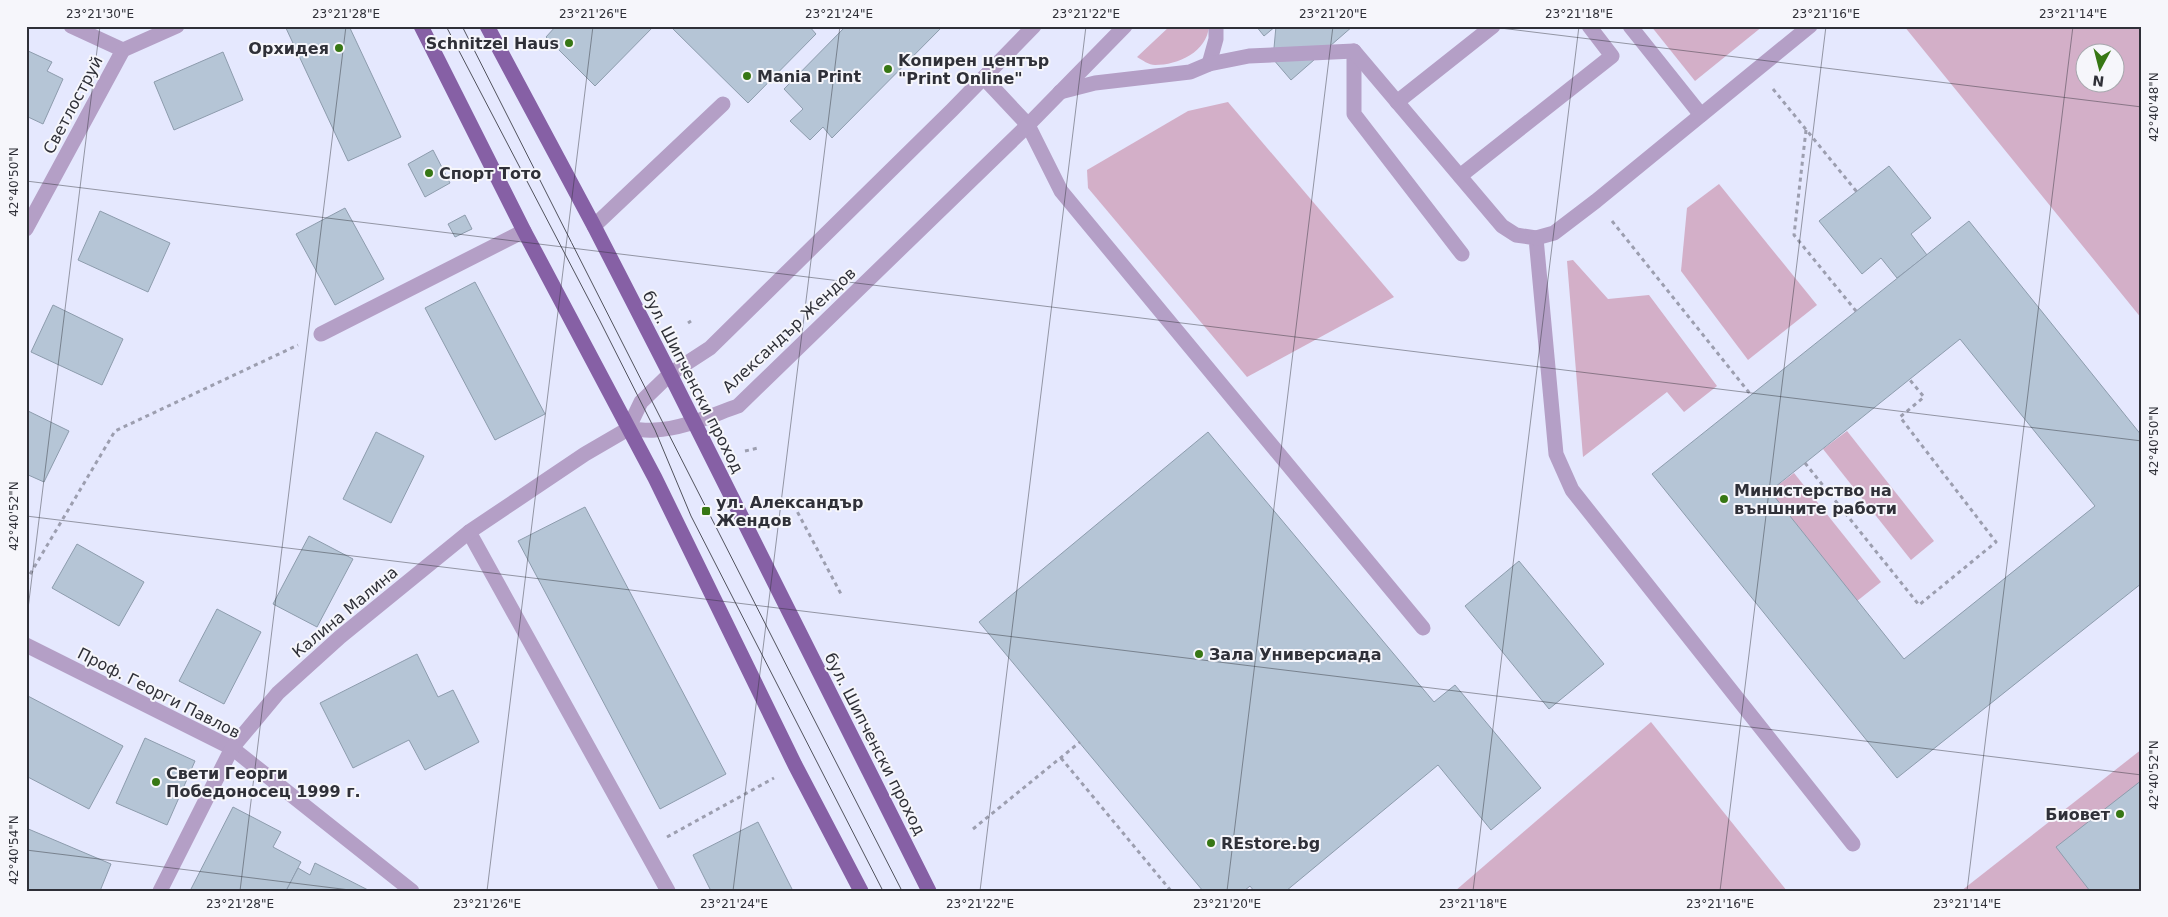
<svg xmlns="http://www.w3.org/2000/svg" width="2168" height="917" font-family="'DejaVu Sans',sans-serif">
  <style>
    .green { fill: #d3afc8; fill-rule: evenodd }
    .building { fill: #b5c5d6; stroke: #8d9cad; fill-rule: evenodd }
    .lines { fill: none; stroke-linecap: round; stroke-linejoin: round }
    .path { stroke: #9c9eaf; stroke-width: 3; stroke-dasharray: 4 4; stroke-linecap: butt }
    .minor { stroke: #b49fc6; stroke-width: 15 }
    .major { stroke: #8660a5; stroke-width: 15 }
    .tram { stroke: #51525d; stroke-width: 1 }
    .ticks { fill: none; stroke: #2f3038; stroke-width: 1; stroke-opacity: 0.45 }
    .poi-dot { fill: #377714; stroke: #f6f6fb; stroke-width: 2 }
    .labels { text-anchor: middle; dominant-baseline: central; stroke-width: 4; stroke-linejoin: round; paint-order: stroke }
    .poi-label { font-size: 16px; font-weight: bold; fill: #2f3038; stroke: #f6f6fb; text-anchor: start }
    .street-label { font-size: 16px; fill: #2f3038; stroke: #f6f6fb }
    .neatline { fill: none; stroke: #2f3038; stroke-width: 2 }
    .ticks-label { font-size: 12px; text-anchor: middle; fill: #2f3038 }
  </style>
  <rect width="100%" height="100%" fill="#e5e8fe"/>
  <g class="green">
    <path d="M1170 26H1209C1207 52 1178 65 1155 65 1149 65 1142 60 1137 57Z"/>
    <polygon points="1651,26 1763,26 1695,81"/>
    <path d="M1904 26H2142V319ZM2116 52V82H2086V52Z"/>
    <polygon points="1228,102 1394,297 1247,377 1088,188 1087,170 1188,111"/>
    <polygon points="1719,184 1817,305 1748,360 1681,271 1687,208"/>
    <polygon points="1573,260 1608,299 1649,295 1717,386 1684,412 1667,392 1583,457 1567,261"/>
    <polygon points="1847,431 1934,541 1911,560 1823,449"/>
    <polygon points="1794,473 1881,582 1857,601 1770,491"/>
    <polygon points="1651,722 1787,891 1455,891"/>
    <polygon points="2142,749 2142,780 2090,891 1961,891"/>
  </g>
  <g class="building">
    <polygon points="285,26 349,26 401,137 348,161"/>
    <polygon points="556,26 654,26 595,86 546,37"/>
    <polygon points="670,26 809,26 816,34 748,103"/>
    <polygon points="846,26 943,26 832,138 823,127 810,140 790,121 803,109 784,89"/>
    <polygon points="1256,26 1276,26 1264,36"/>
    <polygon points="1276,26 1353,26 1291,80 1273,59"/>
    <polygon points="26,50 52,62 47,71 63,79 43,124 26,116"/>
    <polygon points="223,52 243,100 174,130 154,82"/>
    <polygon points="433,150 450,183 425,197 408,164"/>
    <polygon points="1889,166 1931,218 1911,234 1927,255 1897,278 1881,258 1862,274 1819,221"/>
    <polygon points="345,208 384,279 335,305 296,234"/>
    <polygon points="100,211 170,243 148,292 78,260"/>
    <polygon points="465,215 472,229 455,237 448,224"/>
    <path d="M1969 221 2142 436V583L1897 778 1652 474ZM1960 339 2095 506 1904 659 1770 491Z"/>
    <polygon points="475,282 545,414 495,440 425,308"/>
    <polygon points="53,305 123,339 102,385 31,352"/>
    <polygon points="26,410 69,431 44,482 26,474"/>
    <polygon points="376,432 424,456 391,523 343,499"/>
    <polygon points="1208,432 1434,702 1455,685 1541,788 1491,830 1438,765 1286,891 1254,891 1250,886 1244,891 1203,891 979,622"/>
    <polygon points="585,507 726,774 660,809 518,541"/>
    <polygon points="309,536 353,559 317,627 273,604"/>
    <polygon points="77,544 144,582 119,626 52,588"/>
    <polygon points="1519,561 1604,664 1549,709 1465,606"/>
    <polygon points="217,609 261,632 224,704 179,681"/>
    <polygon points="417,654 438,697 453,690 479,742 425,770 409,740 353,768 320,703"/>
    <polygon points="26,695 123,746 89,809 26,776"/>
    <polygon points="145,738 195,761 167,825 116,803"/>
    <polygon points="2142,780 2142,891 2090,891 2056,847"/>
    <polygon points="233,807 281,832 273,847 301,862 286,891 190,891"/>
    <polygon points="758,822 793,891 711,891 693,855"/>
    <polygon points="26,828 111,864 100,891 26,891"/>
    <polygon points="315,863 370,891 286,891 298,868 310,875"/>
  </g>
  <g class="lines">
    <g class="path">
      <polyline points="1773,89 1857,192"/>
      <polyline points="1806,130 1794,235 1856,311"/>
      <polyline points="1612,221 1751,395"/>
      <polyline points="688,323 691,321"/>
      <polyline points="745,451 758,448"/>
      <polyline points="1805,463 1919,605 1996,542 1900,417 1924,397 1910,380"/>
      <polyline points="790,498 841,594"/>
      <polyline points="26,581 115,431 298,345"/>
      <polyline points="1061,758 1171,891"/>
      <polyline points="973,829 1080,742"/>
      <polyline points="667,837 774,778"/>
    </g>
    <g class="minor">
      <polyline points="71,26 123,50"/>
      <polyline points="1630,26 1701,115"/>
      <polyline points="1354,51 1354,114 1462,254"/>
      <polyline points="1209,64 1216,39 1216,26"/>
      <polyline points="984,78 1028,125 1061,191 1423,628"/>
      <polyline points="1060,92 1095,83 1190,72 1209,64 1249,56 1354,51 1502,226 1516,235 1536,238 1556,454 1572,490 1853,844"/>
      <polyline points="1397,102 1493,26"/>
      <polyline points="1460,176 1612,56 1589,26"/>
      <polyline points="594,226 723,104"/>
      <polyline points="26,229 123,50 177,26"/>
      <polyline points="1536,238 1554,233 1596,201 1810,26"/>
      <polyline points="321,334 524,231"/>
      <path d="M628 429C637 429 646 431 655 430 683 429 712 415 738 406L1028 125 1125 26"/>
      <polyline points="628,429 641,402 670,374 710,348 952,110 1034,26"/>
      <polyline points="469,532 668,891"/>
      <polyline points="26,645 232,748 412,891"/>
      <polyline points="160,891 232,748 278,693 340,637 469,532 585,454 628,429"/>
    </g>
    <g class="major">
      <polyline points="421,26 524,231 655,478 795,765 861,891"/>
      <polyline points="487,26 594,226 670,374 929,891"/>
    </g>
    <g class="tram">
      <polyline points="446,26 600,321 655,430 691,516 883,891"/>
      <path d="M462 26C608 315 754 603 902 891"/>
    </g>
  </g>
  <path class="ticks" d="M1484 26 2142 107M26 181 2142 441M26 516 2142 775M26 625 100 26M26 850 358 891M240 891 346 26M487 891 593 26M733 891 840 26M980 891 1086 26M1227 891 1333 26M1473 891 1579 26M1720 891 1826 26M1967 891 2073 26"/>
  <g class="poi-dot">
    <circle cx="569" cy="43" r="5"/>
    <circle cx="339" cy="48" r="5"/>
    <circle cx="888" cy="69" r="5"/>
    <circle cx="747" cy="76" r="5"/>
    <circle cx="429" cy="173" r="5"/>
    <circle cx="1724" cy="499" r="5"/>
    <rect x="701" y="506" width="10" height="10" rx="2.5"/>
    <circle cx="1199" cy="654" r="5"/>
    <circle cx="156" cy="782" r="5"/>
    <circle cx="2120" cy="814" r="5"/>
    <circle cx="1211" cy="843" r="5"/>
  </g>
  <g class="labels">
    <g class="poi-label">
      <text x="559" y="43" text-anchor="end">Schnitzel Haus</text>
      <text x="329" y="48" text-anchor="end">Орхидея</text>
      <text x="898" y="60">Kопирен център<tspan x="898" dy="18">"Print Online"</tspan></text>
      <text x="757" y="76">Mania Print</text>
      <text x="439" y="173">Спорт Тото</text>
      <text x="1734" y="490">Министерство на<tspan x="1734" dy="18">външните работи</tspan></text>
      <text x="716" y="502">ул. Александър<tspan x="716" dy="18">Жендов</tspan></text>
      <text x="1209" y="654">Зала Универсиада</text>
      <text x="166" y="773">Свети Георги<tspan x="166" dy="18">Победоносец 1999 г.</tspan></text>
      <text x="2110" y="814" text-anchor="end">Биовет</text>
      <text x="1221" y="843">REstore.bg</text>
    </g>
    <g class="street-label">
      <text transform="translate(73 105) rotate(-62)">Светлоструй</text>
      <text transform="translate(789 330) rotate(-43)">Александър Жендов</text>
      <text transform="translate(693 382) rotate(63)">бул. Шипченски проход</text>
      <text transform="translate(345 612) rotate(-40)">Калина Малина</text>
      <text transform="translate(159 693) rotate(27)">Проф. Георги Павлов</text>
      <text transform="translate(875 744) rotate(63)">бул. Шипченски проход</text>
    </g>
  </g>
  <rect width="2168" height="917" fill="none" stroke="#f6f6fb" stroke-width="55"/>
  <g transform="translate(2100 68) rotate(187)"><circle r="24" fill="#f6f6fb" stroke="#a6a7ad"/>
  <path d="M0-4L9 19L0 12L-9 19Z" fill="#377714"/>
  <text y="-8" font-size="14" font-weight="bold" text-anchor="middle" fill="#2f3038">N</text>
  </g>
  <rect x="28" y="28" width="2112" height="862" class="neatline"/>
  <g class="ticks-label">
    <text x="100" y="18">23°21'30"E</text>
    <text x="346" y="18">23°21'28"E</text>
    <text x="593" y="18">23°21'26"E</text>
    <text x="839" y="18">23°21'24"E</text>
    <text x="1086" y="18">23°21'22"E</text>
    <text x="1333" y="18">23°21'20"E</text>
    <text x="1579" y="18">23°21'18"E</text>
    <text x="1826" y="18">23°21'16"E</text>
    <text x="2073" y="18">23°21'14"E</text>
    <text transform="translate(2154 107) rotate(-90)" y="4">42°40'48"N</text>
    <text transform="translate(14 182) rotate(-90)" y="4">42°40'50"N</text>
    <text transform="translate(2154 441) rotate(-90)" y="4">42°40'50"N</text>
    <text transform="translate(14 516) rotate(-90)" y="4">42°40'52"N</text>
    <text transform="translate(2154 775) rotate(-90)" y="4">42°40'52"N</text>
    <text transform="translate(14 850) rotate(-90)" y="4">42°40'54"N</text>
    <text x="240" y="908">23°21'28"E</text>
    <text x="487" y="908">23°21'26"E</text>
    <text x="734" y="908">23°21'24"E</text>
    <text x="980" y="908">23°21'22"E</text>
    <text x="1227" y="908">23°21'20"E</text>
    <text x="1473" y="908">23°21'18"E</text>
    <text x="1720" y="908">23°21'16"E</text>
    <text x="1967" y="908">23°21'14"E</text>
  </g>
</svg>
